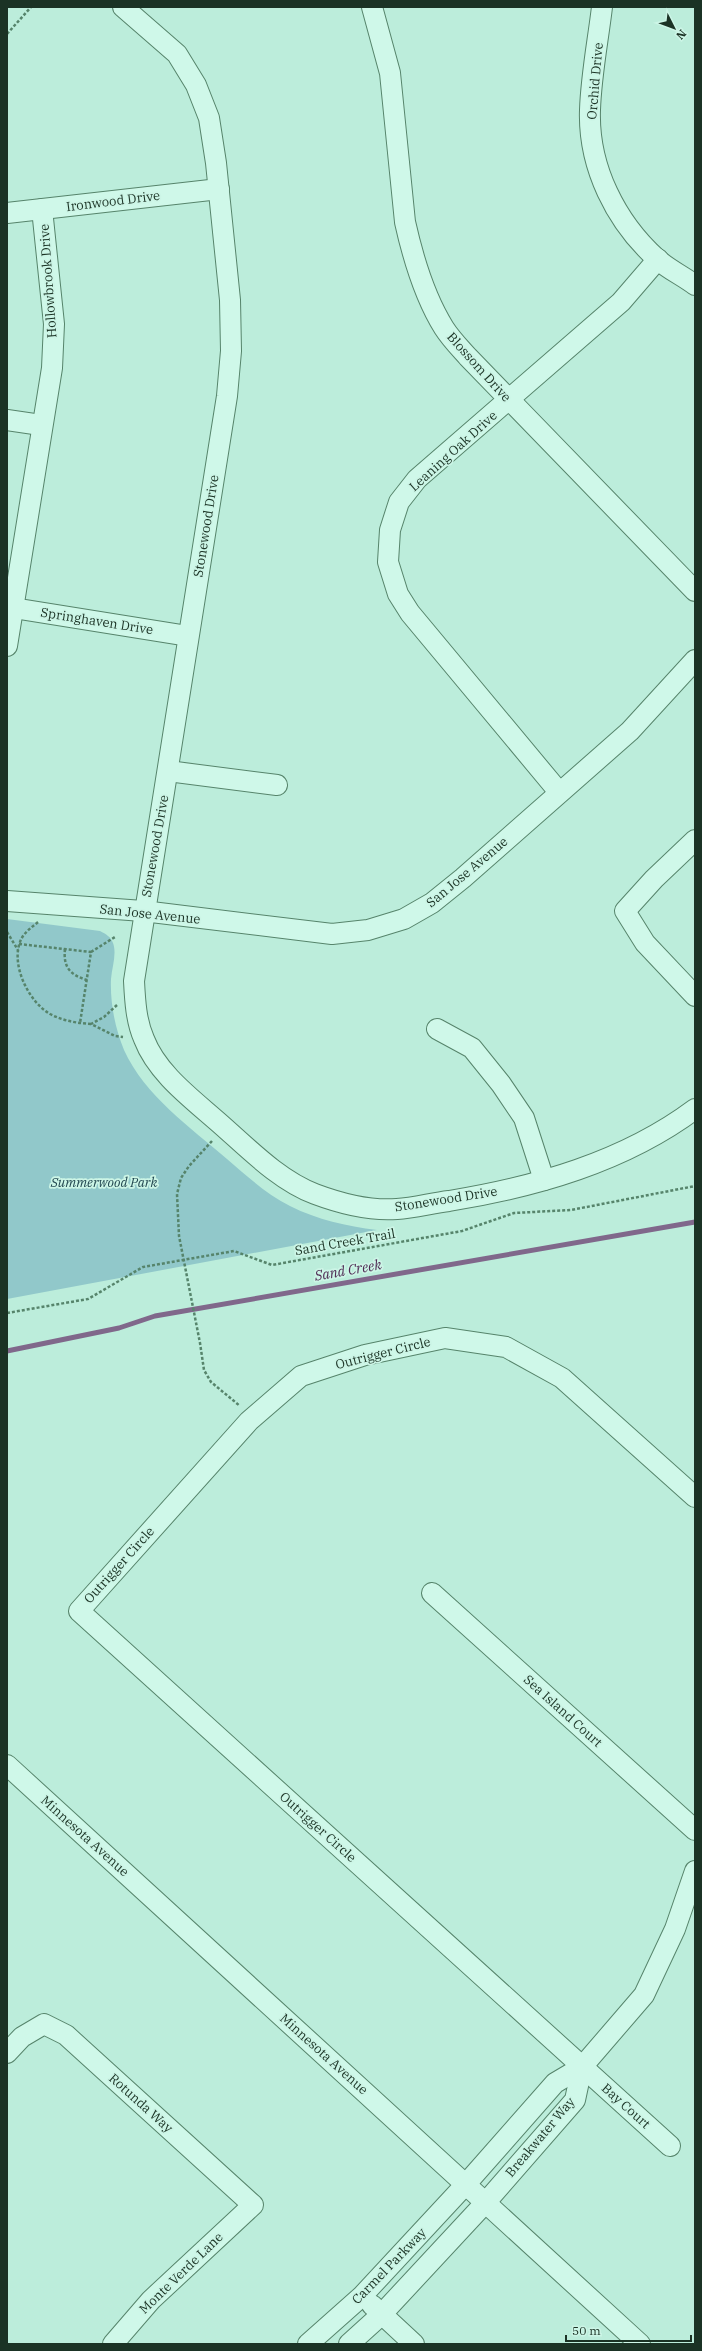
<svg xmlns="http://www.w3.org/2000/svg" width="702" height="2351" font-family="'IBM Plex Serif',serif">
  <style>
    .green { fill: #91c8ca }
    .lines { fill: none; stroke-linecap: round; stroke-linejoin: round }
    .stream { stroke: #80688b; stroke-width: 5 }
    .minor-casing { stroke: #56846b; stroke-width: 22 }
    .path { stroke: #56846b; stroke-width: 2.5; stroke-dasharray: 3 2; stroke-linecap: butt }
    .minor { stroke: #cff8e9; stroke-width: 20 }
    .labels { text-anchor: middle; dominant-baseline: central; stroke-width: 3.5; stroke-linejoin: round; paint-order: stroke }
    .street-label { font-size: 13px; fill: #1b3325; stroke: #ccf5e6 }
    .park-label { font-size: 13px; font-style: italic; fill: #224750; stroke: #ccf5e6 }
    .water-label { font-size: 14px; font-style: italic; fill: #4e2a53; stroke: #ccf5e6 }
  </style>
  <rect width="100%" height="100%" fill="#bceddb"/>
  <path class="green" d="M7 919 100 931C106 934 111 937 113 943 117 954 112 967 111 979 110 1003 115 1028 124 1050 145 1096 190 1127 227 1159 247 1176 266 1194 290 1206 318 1220 346 1226 377 1230L7 1299Z"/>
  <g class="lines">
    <polyline class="stream" points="7,1351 119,1328 155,1316 695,1222"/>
    <g class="minor-casing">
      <g id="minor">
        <path d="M123 7 177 54 196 85 209 118 216 163 230 300 231 351 227 396 134 981C135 1000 136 1021 144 1039 157 1073 191 1098 217 1121 247 1147 278 1180 315 1194 339 1203 371 1211 397 1209 414 1208 432 1203 449 1201 535 1187 624 1162 695 1109"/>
        <path d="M372 7 390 73 405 222C413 258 424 296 444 328 451 339 460 348 468 357L695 591"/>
        <path d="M602 7C598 41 591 76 590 110 588 167 616 222 657 259 668 269 683 276 695 285"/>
        <polyline points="7,213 219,189"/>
        <polyline points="7,420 41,425"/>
        <polyline points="7,607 188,636"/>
        <polyline points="7,646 52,368 54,324 42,209"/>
        <polyline points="168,771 277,785"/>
        <polyline points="559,792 410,613 398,594 388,562 390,530 399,502 417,479 621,302 658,259"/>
        <polyline points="695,840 654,879 625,911 645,943 695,996"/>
        <polyline points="7,901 143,911 332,934 368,930 404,919 432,903 463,878 630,731 695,660"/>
        <polyline points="437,1029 472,1048 501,1084 524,1118 544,1180"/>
        <polyline points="432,1593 695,1830"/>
        <polyline points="7,1765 640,2344"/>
        <polyline points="7,2053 22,2037 44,2024 66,2035 253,2205 151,2300 113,2344"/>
        <polyline points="670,2146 79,1611 249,1421 301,1376 365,1355 445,1338 506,1347 562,1378 695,1497"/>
        <polyline points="372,2305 414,2344"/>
        <polyline points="308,2344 362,2296 466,2184 555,2083 582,2067 644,1995 675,1929 695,1871"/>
        <polyline points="349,2344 381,2315 486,2202 575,2100 582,2067"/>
      </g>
    </g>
    <g class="path">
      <polyline points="7,34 31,7"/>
      <path d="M38 922C31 928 23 933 20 942 11 966 29 1002 50 1014 63 1021 77 1023 91 1024"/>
      <polyline points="7,932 18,950"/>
      <polyline points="19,944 91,952 80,1023"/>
      <path d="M65 949C63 967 70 975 87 980"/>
      <polyline points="91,952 115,937"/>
      <polyline points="117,1005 104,1017 91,1024 115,1036 123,1037"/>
      <polyline points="212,1141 189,1166 181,1178 177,1194 179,1236 200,1343 204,1370 211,1382 240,1406"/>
      <polyline points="7,1313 88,1299 143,1267 234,1251 272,1265 462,1231 514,1213 571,1210 695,1186"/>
    </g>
    <use href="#minor" class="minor"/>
  </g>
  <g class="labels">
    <g class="street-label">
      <text transform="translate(595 81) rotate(-85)">Orchid Drive</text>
      <text transform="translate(113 201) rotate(-7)">Ironwood Drive</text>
      <text transform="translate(48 281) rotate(-94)">Hollowbrook Drive</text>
      <text transform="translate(479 367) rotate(48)">Blossom Drive</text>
      <text transform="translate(453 451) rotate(-42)">Leaning Oak Drive</text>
      <text transform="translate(206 526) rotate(-81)">Stonewood Drive</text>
      <text transform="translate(97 621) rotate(9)">Springhaven Drive</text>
      <text transform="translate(155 846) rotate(-80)">Stonewood Drive</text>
      <text transform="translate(467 872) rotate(-40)">San Jose Avenue</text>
      <text transform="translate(150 914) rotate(6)">San Jose Avenue</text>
      <text transform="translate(446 1199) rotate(-9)">Stonewood Drive</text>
      <text transform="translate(345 1242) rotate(-10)">Sand Creek Trail</text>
      <text transform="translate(383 1353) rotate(-14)">Outrigger Circle</text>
      <text transform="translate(119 1565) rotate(-48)">Outrigger Circle</text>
      <text transform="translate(563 1711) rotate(42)">Sea Island Court</text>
      <text transform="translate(318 1827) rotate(42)">Outrigger Circle</text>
      <text transform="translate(85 1836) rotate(42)">Minnesota Avenue</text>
      <text transform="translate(324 2054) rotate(42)">Minnesota Avenue</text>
      <text transform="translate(141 2103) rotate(42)">Rotunda Way</text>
      <text transform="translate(626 2106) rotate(42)">Bay Court</text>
      <text transform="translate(540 2137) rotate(-50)">Breakwater Way</text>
      <text transform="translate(389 2266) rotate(-46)">Carmel Parkway</text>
      <text transform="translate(181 2273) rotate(-44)">Monte Verde Lane</text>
    </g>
    <g class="park-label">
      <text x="104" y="1182">Summerwood Park</text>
    </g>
    <g class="water-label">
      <text transform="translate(348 1270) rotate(-10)">Sand Creek</text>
    </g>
  </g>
  <rect width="702" height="2351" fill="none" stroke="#1b3325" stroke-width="16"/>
  <g transform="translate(674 28) rotate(132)" stroke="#ccf5e6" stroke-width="3" paint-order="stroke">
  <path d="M0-3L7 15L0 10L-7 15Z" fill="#1b3325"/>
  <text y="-6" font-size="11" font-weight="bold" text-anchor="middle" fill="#1b3325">N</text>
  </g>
  <path d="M566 2335v6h125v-6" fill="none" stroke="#1b3325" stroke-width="2"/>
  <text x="572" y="2335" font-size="12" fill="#1b3325" stroke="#ccf5e6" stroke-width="3" paint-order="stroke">50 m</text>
</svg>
